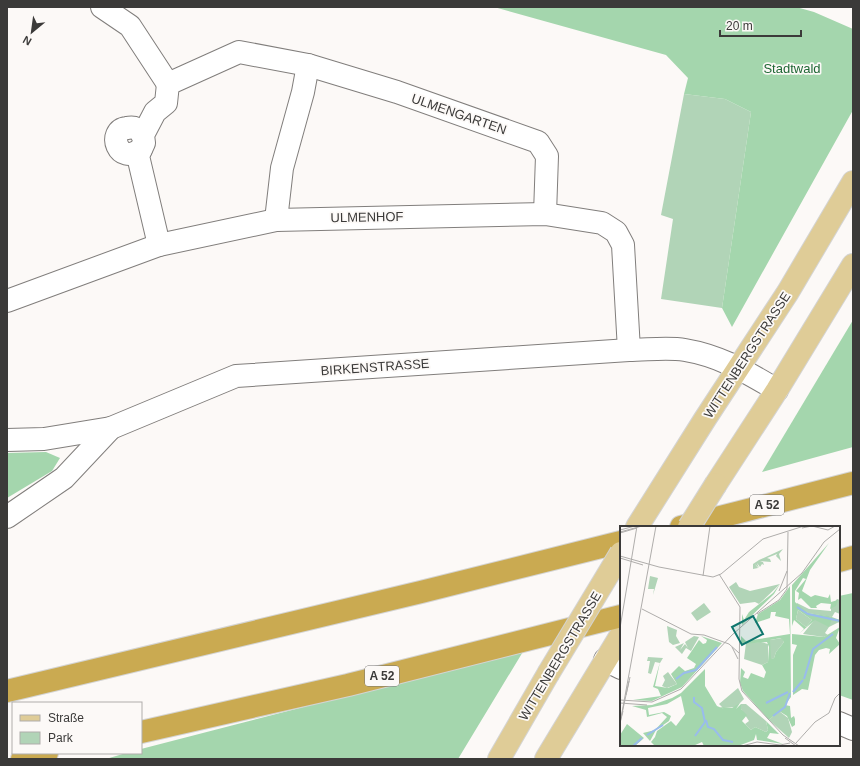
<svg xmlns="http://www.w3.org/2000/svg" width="860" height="766" font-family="Helvetica,sans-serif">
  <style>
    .green { fill: #b1d4b7 }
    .forest { fill: #a4d6ad }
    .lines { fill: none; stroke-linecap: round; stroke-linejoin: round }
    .minor-casing { stroke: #817e7c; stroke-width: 24 }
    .major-casing { stroke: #d4d4d3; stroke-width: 24 }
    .highway-casing { stroke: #d4d4d3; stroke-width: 24 }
    .minor { stroke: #fff; stroke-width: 22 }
    .major { stroke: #dfcc97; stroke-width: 22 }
    .highway { stroke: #caaa51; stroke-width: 22 }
    .major-bridge-casing { stroke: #d4d4d3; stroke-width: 24; stroke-linecap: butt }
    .major-bridge { stroke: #dfcc97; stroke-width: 22 }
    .labels { text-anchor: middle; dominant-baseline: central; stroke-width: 3.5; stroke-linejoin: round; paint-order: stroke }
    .shield { fill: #fcf9f7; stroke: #757372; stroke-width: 1 }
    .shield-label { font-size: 12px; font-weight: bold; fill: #3b3a39 }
    .park-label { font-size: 13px; fill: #1e6734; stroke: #fcf9f7 }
    .street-label { font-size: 13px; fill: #3b3a39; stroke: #fcf9f7 }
    .inset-river { fill: none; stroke: #99bcec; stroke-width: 2 }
    .inset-road { fill: none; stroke: #afadab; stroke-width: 1 }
    .view { fill: #0f766e; fill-opacity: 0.15; stroke: #0f766e; stroke-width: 2 }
    .inset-edge { fill: none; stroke: #3b3a39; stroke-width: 2 }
  </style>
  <rect width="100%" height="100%" fill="#fcf9f7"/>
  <polygon class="green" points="684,94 725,99 751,112 722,308 661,299 673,219 661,215"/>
  <g class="forest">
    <polygon points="494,7 796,7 814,12 853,29 853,110 732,327 722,308 751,112 725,99 684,94 688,78 666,55"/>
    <polygon points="853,320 853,447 762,472"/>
    <polygon points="46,452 60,458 52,471 7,498 7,453"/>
    <polygon points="853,593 853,700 839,695 839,596"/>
    <polygon points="524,650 458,759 106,759 126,753 141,753 141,749"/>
  </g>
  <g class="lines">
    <g class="minor-casing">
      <g id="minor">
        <polyline points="102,7 130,26 168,84"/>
        <path d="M141 149C118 167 106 130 127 128 135 126 138 129 143 135"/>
        <polyline points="276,220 282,168 303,92 308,65"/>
        <polyline points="159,245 138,156 144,143 143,135 155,112 166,103 168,84 239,52 308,65 397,92 538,142 547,156 545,214"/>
        <polyline points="7,301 159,245 276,220 545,214 602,223 616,232 623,245 629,350"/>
        <polyline points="7,440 44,439 111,428"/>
        <path d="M7 517 64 478 111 428 236 376 629 350C647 350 667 347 685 350 721 356 746 372 777 390"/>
        <polyline points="605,660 621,668"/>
        <polyline points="839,723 853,729"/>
      </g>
    </g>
    <g class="major-casing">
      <g id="major">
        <polyline points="716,484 777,390 853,265"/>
        <polyline points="637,527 705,419 788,292 853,182"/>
        <polyline points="499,759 548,674"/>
        <polyline points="546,759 621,635"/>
      </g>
    </g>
    <g class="highway-casing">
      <g id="highway">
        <polyline points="681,527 853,483"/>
        <polyline points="839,561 853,557"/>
        <polyline points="7,691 421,592 621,542"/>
        <polyline points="141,732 348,685 621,616"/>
        <polyline points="22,759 47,753"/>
      </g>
    </g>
    <use href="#minor" class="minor"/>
    <use href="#major" class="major"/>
    <use href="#highway" class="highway"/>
    <g class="major-bridge-casing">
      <g id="major-bridge">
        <polyline points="689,527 716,484"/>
        <polyline points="548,674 621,553"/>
      </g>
    </g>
    <use href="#major-bridge" class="major-bridge"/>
  </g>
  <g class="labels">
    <g class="shield">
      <rect x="750" y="495" width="34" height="20" rx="3"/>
      <rect x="365" y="666" width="34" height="20" rx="3"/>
    </g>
    <g class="shield-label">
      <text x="767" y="505">A 52</text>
      <text x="382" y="676">A 52</text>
    </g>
    <g class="park-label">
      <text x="792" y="68">Stadtwald</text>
    </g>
    <g class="street-label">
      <text transform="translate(459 114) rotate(19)">ULMENGARTEN</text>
      <text transform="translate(367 217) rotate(-1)">ULMENHOF</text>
      <text transform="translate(747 355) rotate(-57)">WITTENBERGSTRASSE</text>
      <text transform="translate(375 367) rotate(-4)">BIRKENSTRASSE</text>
      <text transform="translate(560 656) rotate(-59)">WITTENBERGSTRASSE</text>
    </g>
  </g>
  <g transform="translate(620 526)">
    <rect width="220" height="220" fill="#fcf9f7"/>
    <path d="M163 23 159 28 161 35 156 30 157 28 152 30 159 39 152 30 147 32 150 33 151 36 140 35 143 36 144 39 142 38 140 41 137 37 139 42 135 38 138 42 133 43V38L139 34ZM30 50 38 52 33 69 34 63H28ZM116 56 119 61 130 65 160 58 139 78 135 76 120 78 109 61ZM217 73 220 74V88L215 86 212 91 188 87 177 80V77L189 83 211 85V81ZM84 77 91 86 77 95 71 87ZM178 84 192 94 186 101 176 93ZM195 93H211L219 96 209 101 205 107 208 109 204 111 183 108ZM47 100 57 104 56 110 60 117 53 119 49 116ZM74 110 79 111 71 125 66 122 62 128 55 121 64 117 60 124 65 118 68 122 65 116ZM162 112 164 116 156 126 154 132 150 134V114ZM141 116 148 118V136L142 139 124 133 126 117ZM28 131 43 132 40 137 35 136 31 148 28 147 30 135H27ZM48 146 57 158 47 162 42 160 45 154 43 150ZM118 162 124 173 116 181 103 182 99 178ZM121 178H126L146 195 148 204 146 206 135 201 131 204 125 198 129 195 121 183ZM159 185 168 192 172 206 169 212 149 194Z" fill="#b1d4b7"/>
    <path d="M209 17 190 44 182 65 191 71 195 69 208 72 210 68 211 76 218 74 216 80 210 83 211 78 201 77 196 80 197 82H191L181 72 178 74 179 67 176 65 186 53 183 52 175 65V76L188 87 209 90 220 94V97L212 93 209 101 195 94 180 107 184 103 182 101 174 94 172 100V59ZM178 84 192 94 186 101 176 93ZM160 58 154 68 122 99V88L124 94 129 86 153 67ZM170 60 171 171 165 179 170 180 171 192 174 190 175 193V199L172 201 167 190 159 185 149 194 123 165 120 157 121 142 125 146 123 151 128 153 131 147 144 152 146 146 142 139 148 136 149 121 147 116 121 118V110L126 115 170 108 169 93 155 90 156 86H151L150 92 135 97 138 88 160 74ZM161 112 164 116 156 126 154 132 151 133 150 114ZM220 101 216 112 220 118 209 128 210 123 206 122 199 124 195 129 188 164 182 163 173 169V129L177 119 172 118V108L204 111ZM81 110 102 117 62 161 32 175 13 174 41 170 38 163 33 161 40 136 35 160 48 162 57 158 51 148 59 140 65 145 74 142 76 138 67 132 79 114 83 118 86 117 87 114ZM85 143V160L97 180 104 183 100 181 112 182 120 177 116 183 121 178V183L127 189 122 195 131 204 135 201 146 206 148 204 146 195 159 208 150 207 147 212 163 218 137 214 136 208 134 214 118 220H84L82 216 73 220H35L31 216 35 211 37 205 51 195 56 200 65 188 61 170 47 178 28 182 29 189 44 186 51 190 49 195 36 204 30 215 23 207 35 204 47 191 42 187 27 191 26 184 12 180 32 179 52 172 61 167ZM7 198 24 212 15 220H0V209Z" fill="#a4d6ad" fill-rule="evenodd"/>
    <path class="inset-river" d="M177 81 188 88 220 95M56 153 64 147 76 144 97 121M184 153 193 123 213 108M173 166 183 154M74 171V176L82 182 85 196M146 177 168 166M153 190 165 181 170 167M86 194 88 201 94 203 103 214 113 216M27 209 43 199M75 210 85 196M13 220 22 212"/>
    <path class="inset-road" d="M182 2 192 0 208 4 215 0M0 4 15 0M0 6 22 0M0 7 17 2M0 30 39 41 93 51 101 48 143 13 184 0M0 32 23 39M99 48 120 81 119 153 122 165 163 209 179 220M83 50 90 0M159 65 167 45M22 83 71 108 84 109 109 118 119 127M137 88 159 74 167 63 168 6M0 102 17 0M112 121 118 133M6 169 10 151M0 174 32 176 61 163 112 109 182 47 204 16 220 3M0 177 27 179M1 192 36 0M0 197 3 185M0 197 9 155M165 212 176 220M176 217 195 196 209 187 215 172 220 167M122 220 137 216 160 219 170 217"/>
    <path class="view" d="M133 90 143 108 122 119 112 101Z"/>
    <rect width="220" height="220" class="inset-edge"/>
  </g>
  <rect width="860" height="766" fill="none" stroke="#3b3a39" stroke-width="16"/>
  <rect x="12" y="702" width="130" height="52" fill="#fcf9f7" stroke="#afadab"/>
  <rect x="20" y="715" width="20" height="6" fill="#dfcc97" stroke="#afadab"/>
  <text x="48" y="722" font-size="12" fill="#3b3a39">Straße</text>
  <rect x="20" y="732" width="20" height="12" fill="#b1d4b7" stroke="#afadab"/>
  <text x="48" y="742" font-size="12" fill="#3b3a39">Park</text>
  <g transform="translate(32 32) rotate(209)" stroke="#fcf9f7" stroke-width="3" paint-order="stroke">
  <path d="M0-3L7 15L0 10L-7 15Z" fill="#3b3a39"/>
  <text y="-6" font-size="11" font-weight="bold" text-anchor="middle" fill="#3b3a39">N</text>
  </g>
  <path d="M720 30v6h81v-6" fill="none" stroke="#3b3a39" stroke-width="2"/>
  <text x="726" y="30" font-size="12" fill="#3b3a39" stroke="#fcf9f7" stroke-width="3" paint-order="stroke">20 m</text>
</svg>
